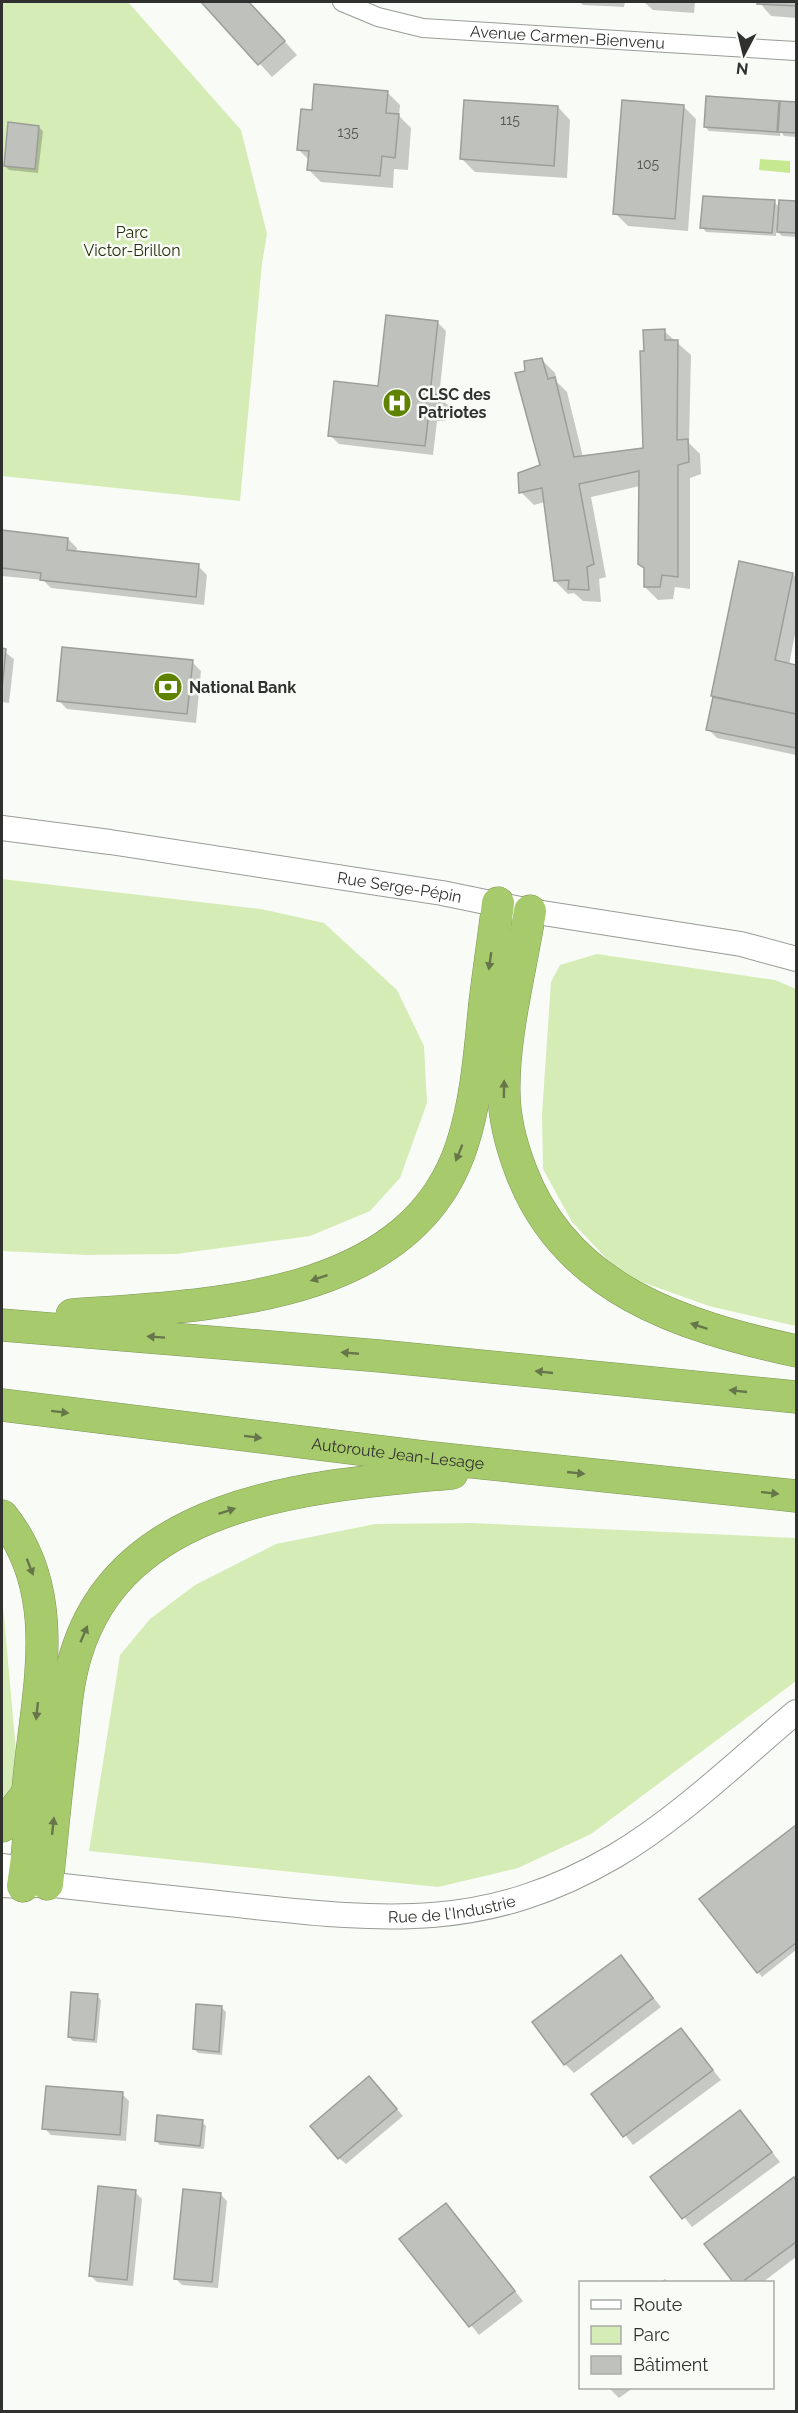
<svg xmlns="http://www.w3.org/2000/svg" width="798" height="2413" font-family="Raleway,sans-serif">
  <style>
    .green { fill: #d5ecb6 }
    .water { fill: #c5e891 }
    .shadow { fill: #0003 }
    .building { fill: #bfc2bc; stroke: #9c9e99; stroke-width: 1.5 }
    .lines { fill: none; stroke-linecap: round; stroke-linejoin: round }
    .street-casing { stroke: #999b96; stroke-width: 20 }
    .secondary-casing { stroke: #999b96; stroke-width: 26 }
    .highway-casing { stroke: #7d9556; stroke-width: 33 }
    .street { stroke: #fff; stroke-width: 18 }
    .secondary { stroke: #fff; stroke-width: 24 }
    .highway { stroke: #a7cb6c; stroke-width: 32 }
    .oneway { fill: #66764a }
    .labels { text-anchor: middle; dominant-baseline: central; stroke-width: 5; stroke-linejoin: round; paint-order: stroke }
    .number-label { font-size: 14px; fill: #545552 }
    .street-label { font-size: 16px; fill: #30312e; stroke: #f9fcf6 }
    .park-label { font-size: 16px; fill: #25310e; stroke: #f9fcf6 }
    .poi-label { font-size: 16px; font-weight: bold; fill: #30312e; stroke: #f9fcf6; text-anchor: start }
  </style>
  <rect width="100%" height="100%" fill="#f9fcf6"/>
  <g class="green">
    <polygon points="2,2 128,2 241,130 267,234 262,263 240,501 2,476"/>
    <polygon points="2,879 261,909 324,923 397,990 424,1046 427,1103 400,1178 370,1211 310,1236 176,1254 87,1255 2,1251"/>
    <polygon points="597,954 775,980 796,989 796,1326 709,1306 622,1275 572,1222 543,1169 542,1114 551,982 560,965"/>
    <polygon points="473,1523 796,1538 796,1681 591,1834 518,1868 438,1887 89,1851 120,1655 150,1619 195,1585 276,1544 375,1524"/>
    <polygon points="2,1594 17,1762 14,1790 2,1804"/>
  </g>
  <polygon class="water" points="760,159 790,161 790,173 759,170"/>
  <g class="shadow">
    <polygon points="203,2 249,2 297,55 272,77"/>
    <polygon points="579,2 625,2 624,7 583,5"/>
    <polygon points="644,2 695,2 694,13 653,10"/>
    <polygon points="759,2 796,2 796,18 771,16"/>
    <polygon points="387,92 400,105 399,116 411,128 408,170 394,169 393,188 321,182 308,169 309,160 299,150"/>
    <polygon points="782,102 796,103 796,137 784,136 781,132 780,136 709,131 705,127 778,103 782,106"/>
    <polygon points="683,106 696,119 688,231 628,226 615,213"/>
    <polygon points="558,107 570,120 567,178 475,172 462,159"/>
    <polygon points="38,127 43,131 38,173 9,170 5,166"/>
    <polygon points="780,201 796,202 796,237 782,236 776,230 776,236 706,232 702,227 774,202 780,208"/>
    <polygon points="437,322 446,331 439,397 448,405 446,421 437,421 433,455 339,444 330,435 380,388"/>
    <polygon points="664,331 691,355 689,443 700,454 701,474 690,478 690,589 675,587 673,599 658,600 645,587 646,570 639,564 640,486 591,497 606,577 599,579 601,602 583,601 574,593 568,594 555,581 545,502 534,505 521,492 542,466 527,372 542,360 555,373 557,382 567,392 583,457 644,449 646,352"/>
    <polygon points="2,532 68,539 77,548 76,552 198,566 207,575 204,605 51,588 43,580 2,576"/>
    <polygon points="793,574 796,578 796,629 789,665 796,666 796,755 717,738 708,729 715,698 712,696"/>
    <polygon points="2,650 14,659 9,703 2,702"/>
    <polygon points="192,662 201,671 196,723 67,709 58,700"/>
    <polygon points="796,1827 796,1950 762,1977 702,1899"/>
    <polygon points="621,1957 661,2007 574,2073 565,2064"/>
    <polygon points="97,1996 101,2000 97,2043 73,2041 69,2037"/>
    <polygon points="222,2008 226,2012 222,2055 198,2053 194,2049"/>
    <polygon points="681,2030 721,2080 633,2145 593,2094"/>
    <polygon points="376,2085 403,2116 346,2164 339,2158"/>
    <polygon points="122,2094 129,2101 126,2141 51,2135 44,2128"/>
    <polygon points="740,2112 780,2162 692,2227 653,2177"/>
    <polygon points="202,2122 206,2126 204,2149 160,2145 156,2141"/>
    <polygon points="793,2179 796,2183 796,2257 763,2282 735,2282 706,2245"/>
    <polygon points="135,2192 142,2199 133,2286 97,2282 91,2276"/>
    <polygon points="220,2194 227,2201 218,2288 182,2285 175,2278"/>
    <polygon points="454,2214 523,2301 479,2335 402,2239"/>
    <polygon points="665,2279 669,2282 660,2282"/>
    <polygon points="609,2388 633,2388 619,2398"/>
  </g>
  <g class="building">
    <polygon points="201,2 249,2 285,41 258,65"/>
    <polygon points="757,2 796,2 796,6 757,4"/>
    <polygon points="314,84 388,91 386,113 399,114 395,158 382,156 380,176 307,170 309,151 297,150 301,109 312,110"/>
    <polygon points="706,96 779,101 777,132 704,127"/>
    <polygon points="464,100 558,106 554,166 460,159"/>
    <polygon points="622,100 684,105 675,219 613,214"/>
    <polygon points="780,101 796,102 796,133 778,132"/>
    <polygon points="8,122 39,126 35,169 4,166"/>
    <polygon points="703,196 775,200 772,233 700,228"/>
    <polygon points="779,200 796,201 796,233 777,232"/>
    <polygon points="386,315 438,321 430,394 440,395 437,413 429,412 425,446 328,436 334,381 378,386"/>
    <polygon points="665,329 665,340 678,340 677,440 688,439 689,462 678,465 678,577 662,575 660,587 644,587 644,568 638,564 639,471 579,484 594,564 587,567 589,590 568,589 569,580 554,581 542,488 519,493 518,473 540,465 515,373 525,371 524,361 542,358 548,379 555,377 574,457 643,448 640,351 644,351 643,330"/>
    <polygon points="2,530 68,538 67,550 199,564 196,597 40,580 41,573 2,568"/>
    <polygon points="739,561 793,573 775,660 796,665 796,714 711,696"/>
    <polygon points="62,647 193,660 187,714 57,701"/>
    <polygon points="2,648 6,649 2,689"/>
    <polygon points="713,697 796,714 796,748 706,730"/>
    <polygon points="796,1825 796,1943 757,1973 699,1899"/>
    <polygon points="621,1955 653,1998 564,2065 532,2022"/>
    <polygon points="71,1992 98,1994 94,2040 68,2037"/>
    <polygon points="196,2004 222,2006 219,2052 193,2049"/>
    <polygon points="681,2028 713,2070 623,2137 591,2094"/>
    <polygon points="369,2076 397,2109 338,2159 310,2126"/>
    <polygon points="46,2086 123,2092 120,2135 42,2129"/>
    <polygon points="740,2110 772,2152 682,2219 650,2177"/>
    <polygon points="157,2115 203,2120 200,2146 155,2141"/>
    <polygon points="794,2177 796,2181 796,2242 742,2282 733,2282 704,2244"/>
    <polygon points="98,2186 136,2190 127,2280 89,2276"/>
    <polygon points="183,2189 221,2193 212,2282 174,2279"/>
    <polygon points="446,2203 515,2291 469,2327 399,2239"/>
  </g>
  <g class="lines">
    <g class="street-casing">
      <g id="street">
        <path id="s1" d="M342 2 378 17 423 28 796 51"/>
      </g>
    </g>
    <g class="secondary-casing">
      <g id="secondary">
        <path id="s2" d="M2 828 110 842 442 893 530 911 741 944 796 959"/>
        <polyline points="2,1866 25,1869 38,1877"/>
        <path id="s3" d="M2 1885 23 1886 47 1884C113 1892 180 1899 246 1906 386 1921 487 1931 615 1856 679 1818 739 1760 796 1712"/>
      </g>
    </g>
    <g class="highway-casing">
      <g id="highway">
        <path d="M530 911C521 968 503 1035 504 1091 504 1119 511 1145 521 1171 566 1290 682 1326 796 1351"/>
        <path d="M72 1315C208 1305 411 1302 462 1145 477 1099 480 1050 485 1002 489 969 494 936 498 903"/>
        <polyline points="2,1325 380,1356 796,1397"/>
        <path id="s4" d="M2 1405 424 1457 796 1496"/>
        <path d="M2 1516C67 1596 35 1698 28 1790 27 1803 30 1815 29 1827 29 1847 26 1867 23 1886"/>
        <polyline points="2,1826 28,1793"/>
        <path d="M47 1884C52 1837 56 1790 62 1744 65 1714 67 1683 76 1654 124 1497 316 1486 452 1473"/>
      </g>
    </g>
    <use href="#street" class="street"/>
    <use href="#secondary" class="secondary"/>
    <use href="#highway" class="highway"/>
  </g>
  <defs><path id="oneway-solid" d="M-6-.8H1V-3.2L6.5 0L1 3.2V.8H-6Z" transform="scale(1.5)"/></defs>
  <g class="oneway">
    <use href="#oneway-solid" transform="translate(490 961) rotate(98)"/>
    <use href="#oneway-solid" transform="translate(504 1089) rotate(-89)"/>
    <use href="#oneway-solid" transform="translate(459 1153) rotate(112)"/>
    <use href="#oneway-solid" transform="translate(319 1278) rotate(162)"/>
    <use href="#oneway-solid" transform="translate(699 1326) rotate(-162)"/>
    <use href="#oneway-solid" transform="translate(156 1337) rotate(-176)"/>
    <use href="#oneway-solid" transform="translate(350 1353) rotate(-175)"/>
    <use href="#oneway-solid" transform="translate(544 1372) rotate(-174)"/>
    <use href="#oneway-solid" transform="translate(738 1391) rotate(-174)"/>
    <use href="#oneway-solid" transform="translate(60 1412) rotate(7)"/>
    <use href="#oneway-solid" transform="translate(253 1437) rotate(7)"/>
    <use href="#oneway-solid" transform="translate(576 1473) rotate(6)"/>
    <use href="#oneway-solid" transform="translate(770 1493) rotate(6)"/>
    <use href="#oneway-solid" transform="translate(227 1511) rotate(-18)"/>
    <use href="#oneway-solid" transform="translate(30 1567) rotate(69)"/>
    <use href="#oneway-solid" transform="translate(84 1634) rotate(-67)"/>
    <use href="#oneway-solid" transform="translate(37 1711) rotate(96)"/>
    <use href="#oneway-solid" transform="translate(53 1826) rotate(-84)"/>
  </g>
  <defs>
    <g id="hospital-disc" transform="scale(1.5)"><circle r="9.5" fill="#5f8300" stroke="#f9fcf6"/><path d="M-5-5h3v3.5h4V-5h3V5h-3V1.5h-4V5h-3Z" fill="#fff"/></g>
    <g id="bank-disc" transform="scale(1.5)"><circle r="9.5" fill="#5f8300" stroke="#f9fcf6"/><path d="M-6-4H6V4H-6ZM0-2.3a2.3 2.3 0 1 0 0 4.6a2.3 2.3 0 1 0 0-4.6Z" fill="#fff"/></g>
  </defs>
  <g fill-rule="evenodd">
    <use href="#hospital-disc" x="397" y="403"/>
    <use href="#bank-disc" x="168" y="687"/>
  </g>
  <g class="labels">
    <g class="number-label">
      <text x="510" y="120">115</text>
      <text x="348" y="132">135</text>
      <text x="648" y="164">105</text>
    </g>
    <g class="street-label">
      <text stroke="none"><textPath href="#s1" startOffset="230">Avenue Carmen-Bienvenu</textPath></text>
      <text stroke="none"><textPath href="#s2" startOffset="402">Rue Serge-Pépin</textPath></text>
      <text stroke="none"><textPath href="#s4" startOffset="399">Autoroute Jean-Lesage</textPath></text>
      <text stroke="none"><textPath href="#s3" startOffset="452">Rue de l'Industrie</textPath></text>
    </g>
    <g class="park-label">
      <text x="132" y="232">Parc<tspan x="132" dy="18">Victor-Brillon</tspan></text>
    </g>
    <g class="poi-label">
      <text x="418" y="394">CLSC des<tspan x="418" dy="18">Patriotes</tspan></text>
      <text x="189" y="687">National Bank</text>
    </g>
  </g>
  <rect width="798" height="2413" fill="none" stroke="#30312e" stroke-width="6"/>
  <rect x="579" y="2281" width="195" height="108" fill="#f9fcf6" stroke="#a9aba6" stroke-width="1.5"/>
  <rect x="591" y="2300" width="30" height="9" fill="#ffffff" stroke="#a9aba6" stroke-width="1.5"/>
  <text x="633" y="2311" font-size="18" fill="#30312e">Route</text>
  <rect x="591" y="2326" width="30" height="18" fill="#d5ecb6" stroke="#a9aba6" stroke-width="1.5"/>
  <text x="633" y="2341" font-size="18" fill="#30312e">Parc</text>
  <rect x="591" y="2356" width="30" height="18" fill="#bfc2bc" stroke="#a9aba6" stroke-width="1.5"/>
  <text x="633" y="2371" font-size="18" fill="#30312e">Bâtiment</text>
  <g transform="translate(744 54) rotate(187)" stroke="#f9fcf6" stroke-width="4.5" paint-order="stroke">
  <path d="M0-4.5L10 22L0 15L-10 22Z" fill="#30312e"/>
  <text y="-9" font-size="16" font-weight="bold" text-anchor="middle" fill="#30312e">N</text>
  </g>
</svg>
